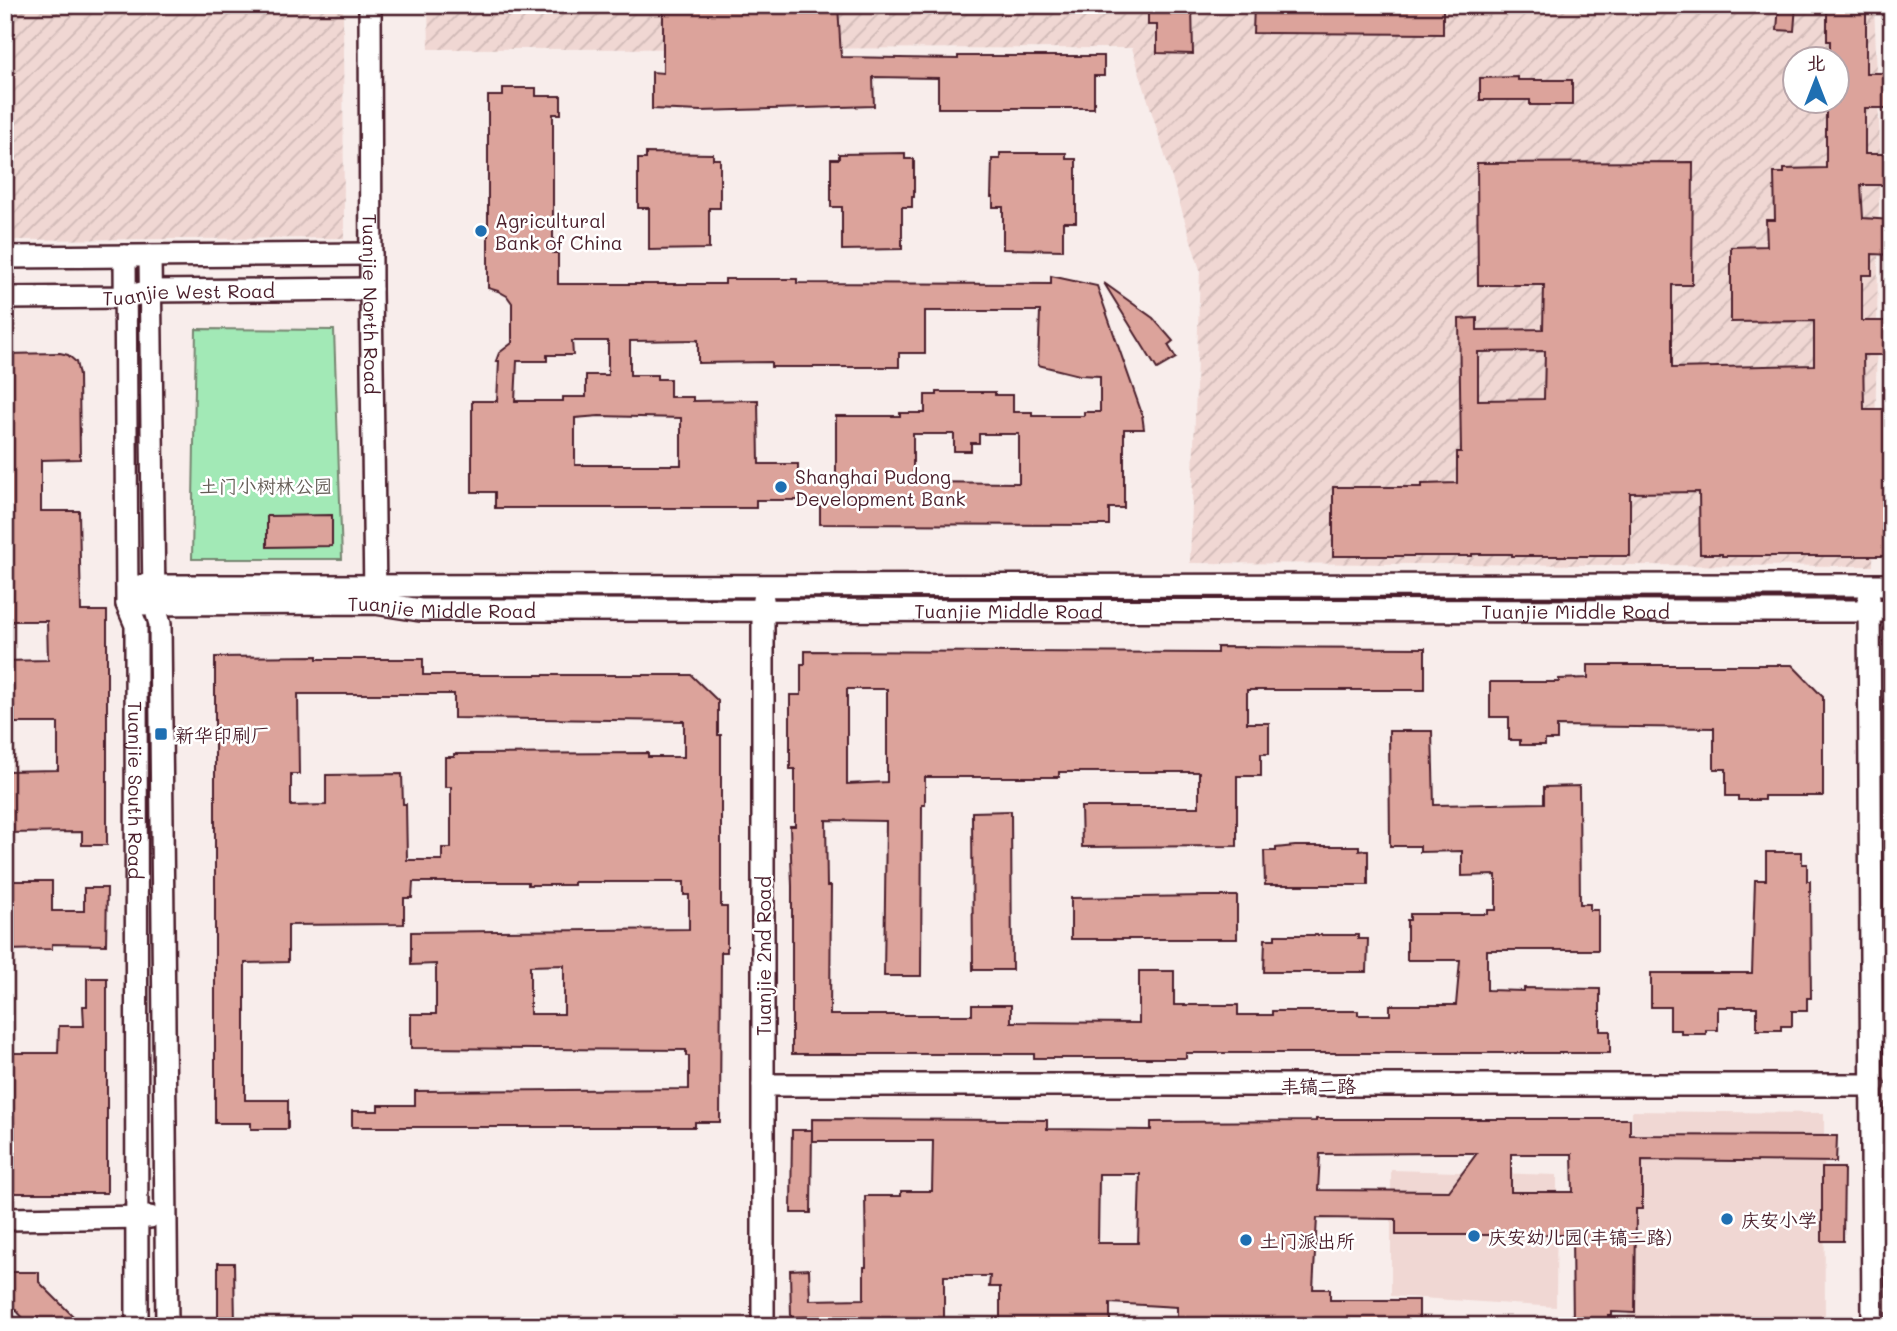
<svg xmlns="http://www.w3.org/2000/svg" width="1897" height="1331" font-family="Mali,'LXGW WenKai TC',sans-serif">
  <style>
    .built { fill: #f0d7d3 }
    .industrial { fill: url(#industrial-furrows); fill-rule: evenodd }
    .park { fill: #a2e9b6; stroke: #768470; stroke-width: 2 }
    .building { fill: #dca39b; stroke: #4a1f2b; stroke-width: 2; fill-rule: evenodd }
    .lines { fill: none; stroke-linecap: round; stroke-linejoin: round }
    .minor-casing { stroke: #4a1f2b; stroke-width: 26 }
    .minor { stroke: #fff; stroke-width: 21 }
    .poi-dot { fill: #1f6fb2; stroke: #fff; stroke-width: 2.5 }
    .labels { text-anchor: middle; dominant-baseline: central; stroke-width: 5; stroke-linejoin: round; paint-order: stroke }
    .poi-label { font-size: 19px; fill: #4a1f2b; stroke: #fff; text-anchor: start }
    .street-label { font-size: 19px; fill: #4a1f2b; stroke: #fff }
    .park-label { font-size: 19px; fill: #645c55; stroke: #fff }
  </style>
  <defs>
    <pattern id="industrial-furrows" width="10" height="10" patternUnits="userSpaceOnUse" patternTransform="scale(1.75)"><rect width="10" height="10" fill="#f0d7d3"/><path d="M-1 1l2-2M0 10L10 0M9 11l2-2" fill="none" stroke="#cfb8b5"/></pattern>
  </defs>
  <rect width="100%" height="100%" fill="#f8edeb"/>
  <filter id="ink" filterUnits="userSpaceOnUse"><feTurbulence type="fractalNoise" baseFrequency=".0143" numOctaves="2"/><feDisplacementMap in="SourceGraphic" scale="14" xChannelSelector="R" yChannelSelector="G"/><feConvolveMatrix kernelMatrix="1 2 1 2 8 2 1 2 1" color-interpolation-filters="sRGB"/></filter>
  <g filter="url(#ink)">
    <g class="built">
      <polygon points="1632,1111 1824,1113 1825,1326 1628,1326"/>
      <polygon points="1391,1170 1557,1175 1556,1307 1391,1296"/>
    </g>
    <g class="industrial">
      <polygon points="5,5 343,5 344,238 5,240"/>
      <path d="M428 5H1874L1880 145 1873 566 1190 563 1200 270 1132 48 429 49ZM1796 60H1838V102H1796Z"/>
    </g>
    <polygon class="park" points="196,329 334,330 342,559 192,559"/>
    <g class="building">
      <polygon points="663,5 838,5 841,57 958,59 958,56 1104,56 1104,76 1094,76 1094,108 938,108 938,78 873,77 874,106 701,111 652,109 652,72 663,73"/>
      <polygon points="1148,5 1192,5 1193,54 1157,53 1157,25 1148,25"/>
      <polygon points="1254,5 1443,5 1443,34 1253,33"/>
      <polygon points="1779,5 1796,5 1794,31 1777,30"/>
      <path d="M1827 5H1866V73H1892V108H1865V154H1892V185H1861L1863 218 1892 220V255L1872 254V275H1862V321H1892V355H1863L1864 409H1886V419H1892V556H1722V554H1700L1699 492 1630 493V556H1512V554H1472V556H1333V487H1422V484L1457 483V452H1461L1459 319 1477 318V330L1543 329 1544 285H1478L1477 163 1693 162 1692 285H1672V368L1814 365V321L1731 322V247L1767 246 1766 220H1775L1774 173H1784V169L1826 168V102H1838V60H1830V41H1827ZM1545 351 1544 399 1478 400V352Z"/>
      <polygon points="1518,77 1518,80 1572,80 1572,105 1530,105 1530,100 1480,100 1480,78"/>
      <path d="M503 88H536V96H561V114H553V253H558V284H725V279H797V283L1051 284V276L1097 286 1142 414 1144 429H1124V508H1109V525L820 524V500H756V508H495V492H472V401H497L499 361H496L499 353 512 343V303L507 296 498 291 488 288V96H503ZM925 311H1040L1038 365 1079 375 1100 376V412H1084V416H1032V412H1013V395H995V392H937V395H925V413H900V416H836V482H798V464H759L758 400 693 401V397H670V379H657V375H630V341L698 340V363L771 362V367H899V353H925ZM572 341H608V375H586V397H563V401H515L517 361H547V355H573ZM599 416 681 418V465H575V418ZM913 434H954V451H971V443H979V434H1019V483L913 482Z"/>
      <polygon points="646,153 713,154 713,159 720,159 720,208 709,208 709,249 649,250 649,208 638,208 638,159 646,159"/>
      <polygon points="905,153 905,159 914,159 914,197 912,197 912,207 902,207 902,249 842,250 842,207 831,207 831,159 839,159 839,154"/>
      <polygon points="1000,153 1066,153 1066,159 1076,159 1076,222 1063,222 1063,250 1003,249 1003,207 993,207 993,197 991,197 992,159 1000,159"/>
      <polygon points="1104,283 1153,318 1173,341 1168,345 1176,358 1157,369"/>
      <polygon points="60,353 68,355 76,362 79,375 80,459 41,460 41,511 79,511 81,611 107,611 107,845 82,845 82,832 5,833 5,771 58,770 58,723 5,723 5,661 48,660 47,621 5,621 5,354"/>
      <polygon points="332,515 332,546 267,547 267,516"/>
      <path d="M1217 647 1425 648V690H1247V723H1269V754H1261V776H1237V846L1082 847 1081 807H1199V772H1059V777H925V805H922L921 976H884L886 821 826 820 827 886H831L830 1015H972V1005H1011V1022L1139 1023V971H1174V1005H1238V1015H1272V1011H1358V1015H1390V1005H1456L1460 960H1407V920H1410V914H1488V910H1496V875L1462 876V851L1420 852V846H1390L1389 731H1432L1434 805 1544 803V787L1579 786 1580 904H1590V910H1598V950H1487V990L1524 991V988L1600 989V1031H1610V1053H1186V1058H1034V1054H792V886L790 826H795V769H790V695H801V664H805V651L1217 653ZM847 689H887V782L847 784Z"/>
      <path d="M317 656V659H423V675H691L718 701V735H721V907H727V952H721L720 1122H695V1127H352V1111H378V1105H415V1091L689 1089V1056H686V1050L411 1048V1014H436V964L411 965V932L689 929V895H684V882H574V885H528V882H413L412 898H404V924L288 925V962L245 963V1100H288V1129H251V1123H215V657ZM298 694H454V718L684 721V757H648V753L454 754V757H445V787H451V848H442V860H407L406 804H403L402 774 326 775V805L291 806V774H299ZM564 965V1014H530V966Z"/>
      <polygon points="1588,665 1792,665 1823,697 1823,796 1764,796 1764,800 1738,800 1738,796 1726,796 1726,769 1714,769 1714,728 1557,726 1557,740 1545,740 1545,745 1520,745 1520,740 1509,740 1509,717 1490,717 1490,682 1559,682 1559,679 1588,678"/>
      <polygon points="1011,811 1012,970 973,970 972,812"/>
      <polygon points="1295,846 1359,846 1359,851 1368,850 1368,885 1265,885 1264,851 1276,851 1276,848"/>
      <polygon points="1766,852 1802,852 1802,864 1807,864 1807,881 1810,881 1811,998 1807,998 1807,1011 1792,1011 1792,1026 1781,1026 1781,1030 1757,1030 1757,1007 1718,1007 1718,1030 1706,1030 1706,1034 1681,1034 1681,1030 1670,1030 1670,1007 1651,1007 1651,973 1752,973 1755,880 1766,880"/>
      <polygon points="5,881 52,881 52,911 84,911 84,888 107,888 106,945 52,944 52,949 5,950"/>
      <polygon points="1205,896 1237,896 1237,939 1071,939 1071,898"/>
      <polygon points="1275,935 1358,935 1358,939 1368,939 1367,972 1264,972 1265,939 1275,939"/>
      <polygon points="87,978 107,978 107,1193 5,1193 5,1053 58,1053 59,1026 84,1026 83,1006 87,1006"/>
      <path d="M812 1119 1047 1120V1129L1151 1130V1122L1316 1121V1119H1630V1135L1837 1136 1836 1162 1642 1160V1209H1636L1635 1313 1612 1312V1316H1608V1326H1573L1572 1235H1396V1219L1317 1218 1313 1289H1330V1300H1419V1325L1314 1324V1319H1177V1307L1110 1303V1326H1000V1287H989L990 1276H944V1326H856V1316L791 1317 790 1270 809 1269 810 1300 864 1299V1267H866L865 1196H901V1191H932L933 1141H812ZM1443 1153H1477L1449 1191 1318 1190 1320 1154ZM1511 1154H1572L1573 1192H1511ZM1099 1174H1140L1138 1243H1098Z"/>
      <polygon points="792,1130 812,1130 811,1213 791,1213"/>
      <polygon points="1822,1168 1844,1168 1843,1241 1822,1241"/>
      <polygon points="218,1263 234,1263 235,1326 218,1326"/>
      <polygon points="5,1272 39,1272 39,1282 83,1326 41,1326 41,1321 24,1319 15,1309 5,1309"/>
    </g>
    <g class="lines">
      <g class="minor-casing">
        <g id="minor">
          <path id="s1" d="M370 5 371 289 375 598"/>
          <path id="s2" d="M125 256 127 604 136 625 137 1326"/>
          <polyline points="150,256 154,604 160,624 167,1326"/>
          <polyline points="5,257 371,254"/>
          <path id="s3" d="M5 298 126 297 150 291 371 289"/>
          <polyline points="127,586 1892,585"/>
          <polyline points="1869,598 1873,1326"/>
          <path id="s4" d="M127 604 375 603 420 610 1892 611"/>
          <polyline points="763,1085 1873,1085"/>
          <polyline points="5,1219 150,1217"/>
          <polyline points="763,1326 763,599"/>
        </g>
      </g>
      <use href="#minor" class="minor"/>
    </g>
  </g>
  <g class="poi-dot">
    <circle cx="481" cy="231" r="7"/>
    <circle cx="781" cy="487" r="7"/>
    <rect x="154" y="727" width="14" height="14" rx="3.5"/>
    <circle cx="1727" cy="1219" r="7"/>
    <circle cx="1474" cy="1236" r="7"/>
    <circle cx="1246" cy="1240" r="7"/>
  </g>
  <g class="labels">
    <g class="poi-label">
      <text x="495" y="220">Agricultural<tspan x="495" dy="22">Bank of China</tspan></text>
      <text x="795" y="476">Shanghai Pudong<tspan x="795" dy="22">Development Bank</tspan></text>
      <text x="175" y="734">新华印刷厂</text>
      <text x="1741" y="1219">庆安小学</text>
      <text x="1488" y="1236">庆安幼儿园(丰镐二路)</text>
      <text x="1260" y="1240">土门派出所</text>
    </g>
    <g class="street-label">
      <text stroke="none"><textPath href="#s3" startOffset="184">Tuanjie West Road</textPath></text>
      <text stroke="none"><textPath href="#s1" startOffset="299">Tuanjie North Road</textPath></text>
      <text stroke="none"><textPath href="#s4" startOffset="315">Tuanjie Middle Road</textPath></text>
      <text stroke="none"><textPath href="#s4" startOffset="882">Tuanjie Middle Road</textPath></text>
      <text stroke="none"><textPath href="#s4" startOffset="1449">Tuanjie Middle Road</textPath></text>
      <text stroke="none"><textPath href="#s2" startOffset="536">Tuanjie South Road</textPath></text>
      <text transform="translate(763 956) rotate(-90)">Tuanjie 2nd Road</text>
      <text x="1318" y="1085">丰镐二路</text>
    </g>
    <g class="park-label">
      <text x="266" y="485">土门小树林公园</text>
    </g>
  </g>
  <rect width="1897" height="1331" fill="none" stroke="#fff" stroke-width="28"/>
  <rect x="14" y="14" width="1869" height="1303" fill="none" stroke="#4a1f2b" stroke-width="2.5" filter="url(#ink)"/>
  <g transform="translate(1816 80)"><circle r="33" fill="#ffffff" stroke="#b7a5aa" stroke-width="2"/>
  <path d="M0-5L12 26L0 18L-12 26Z" fill="#1f6fb2"/>
  <text y="-10" font-size="19" font-weight="bold" text-anchor="middle" fill="#4a1f2b">北</text>
  </g>
</svg>
